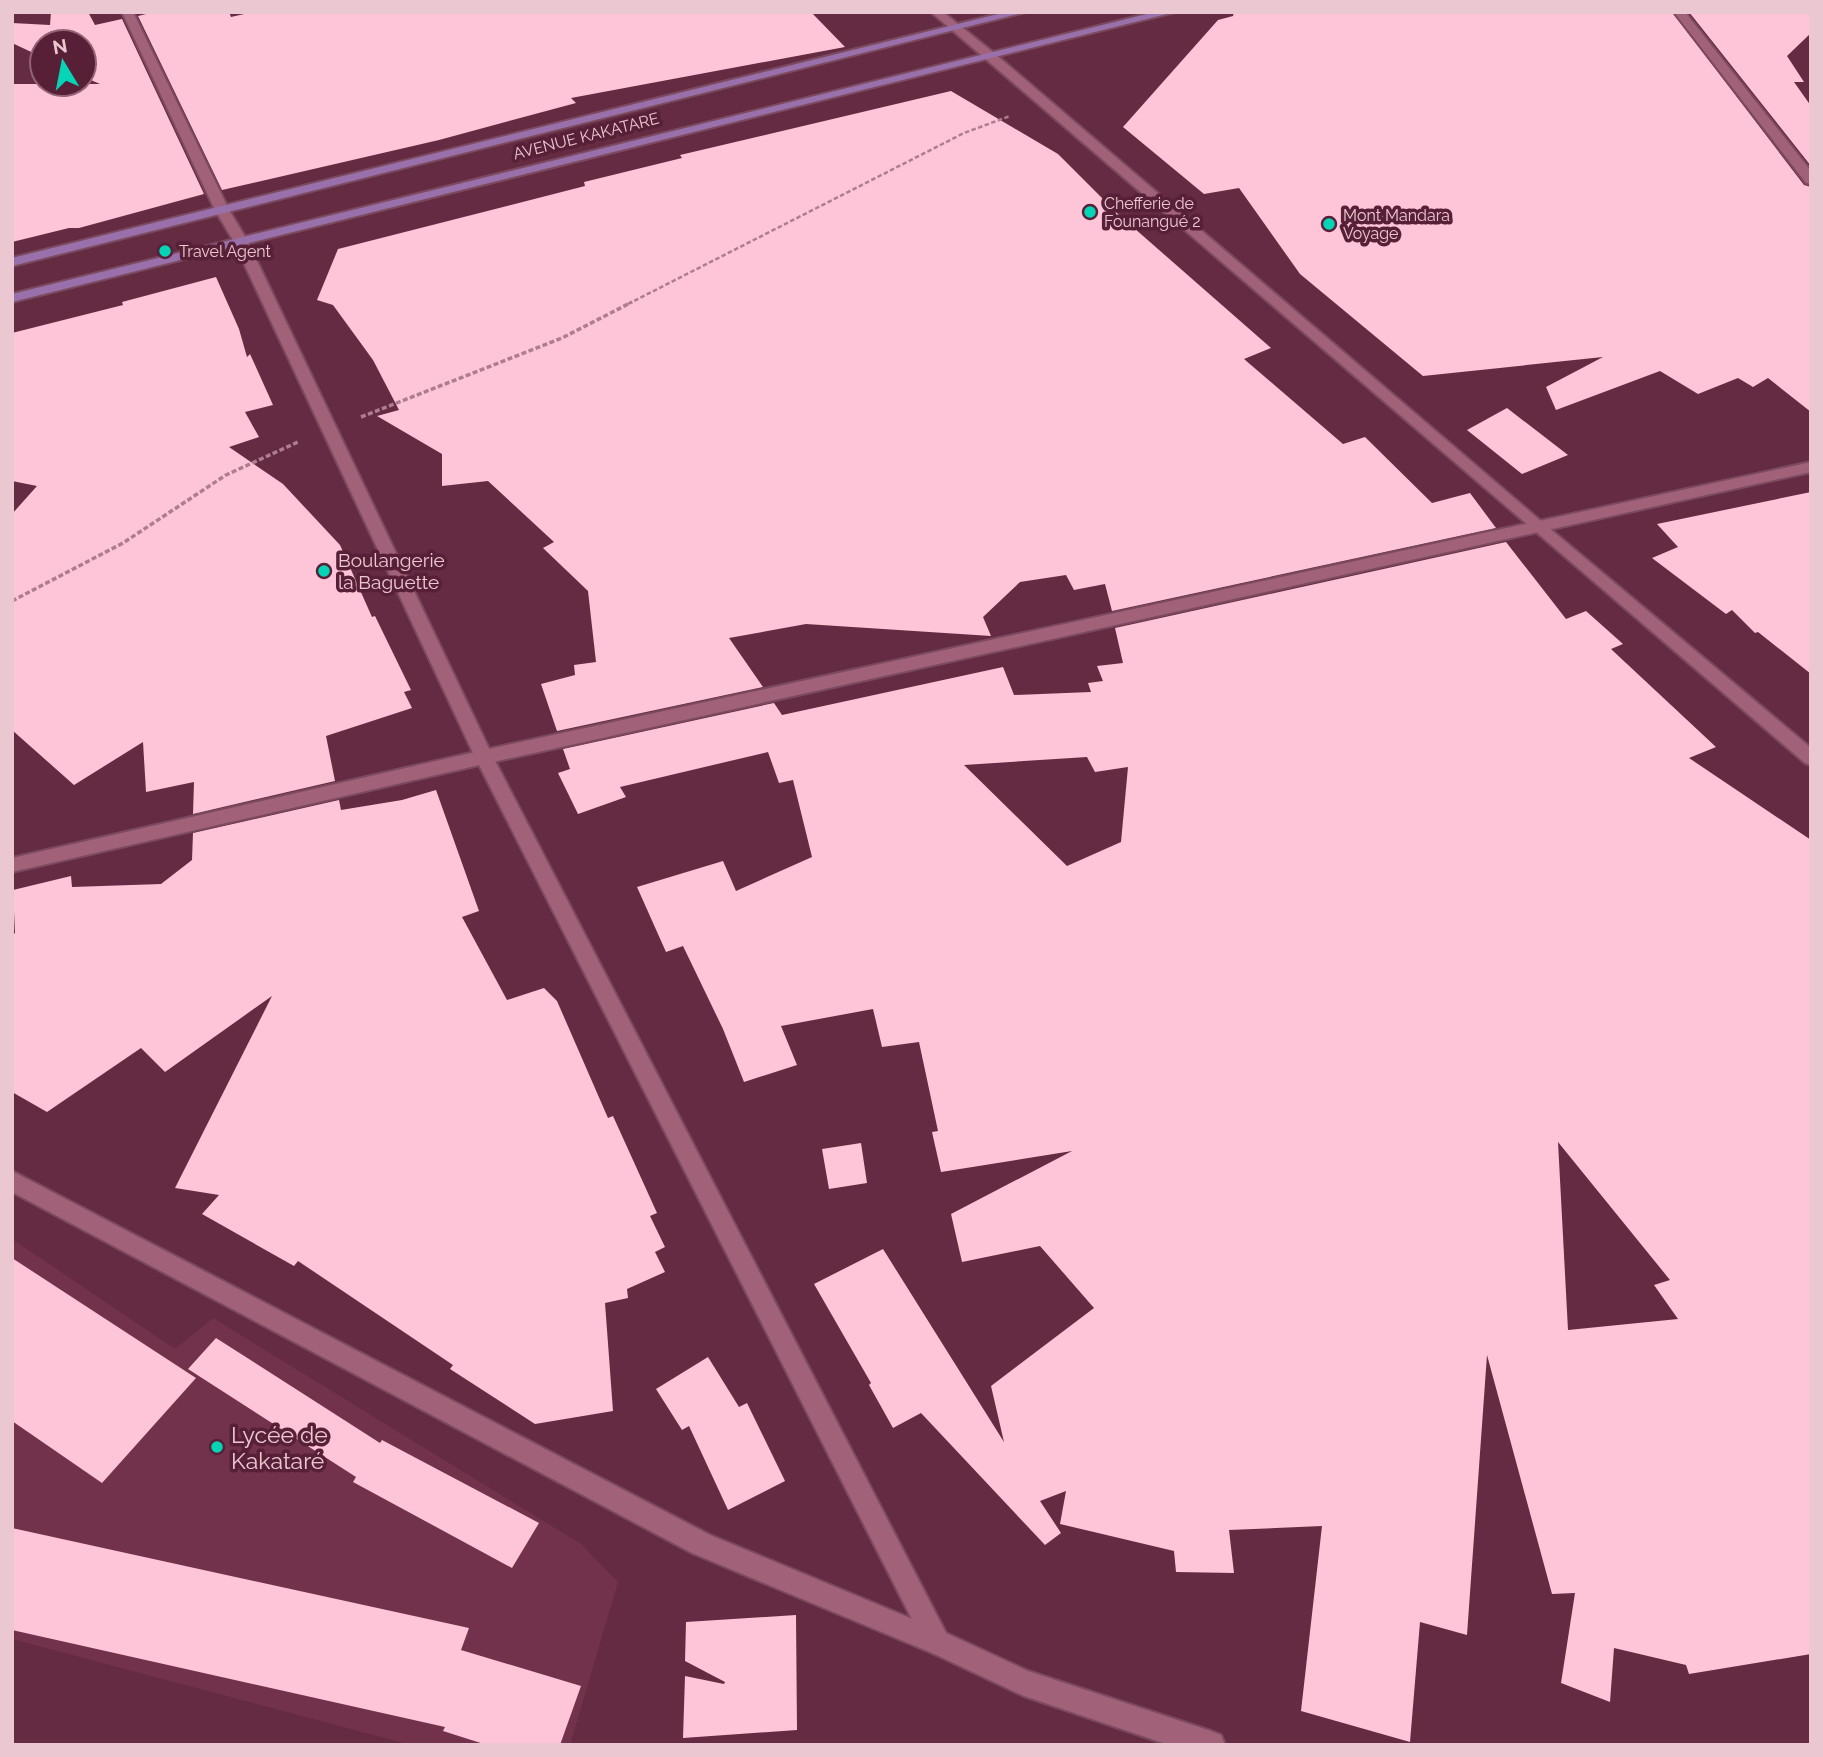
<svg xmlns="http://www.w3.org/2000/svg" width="1823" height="1757" font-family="Raleway,sans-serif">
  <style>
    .built { fill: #73324c }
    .building { fill: #fec4d7; fill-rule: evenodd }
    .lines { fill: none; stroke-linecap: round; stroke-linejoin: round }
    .minor-casing { stroke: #7b4a5e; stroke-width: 4 }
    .tertiary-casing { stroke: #7b4a5e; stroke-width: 4 }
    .secondary-casing { stroke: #7b4a5e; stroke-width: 4 }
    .primary-casing { stroke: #7b4a5e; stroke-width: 4 }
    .path-far1 { stroke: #ac7e8f; stroke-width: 2.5; stroke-dasharray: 4.5 2.5; stroke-linecap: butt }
    .path { stroke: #ac7e8f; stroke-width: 3.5; stroke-dasharray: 5 2.5; stroke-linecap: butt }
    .minor { fill: #a16178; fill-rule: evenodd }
    .tertiary { fill: #a16178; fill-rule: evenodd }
    .secondary { fill: #a16178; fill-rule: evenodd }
    .primary { fill: #9970aa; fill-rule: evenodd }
    .poi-dot { fill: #05d5b6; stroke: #582037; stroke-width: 2.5 }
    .labels { text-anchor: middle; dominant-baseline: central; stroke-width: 7; stroke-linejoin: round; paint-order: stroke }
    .far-street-label { font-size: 16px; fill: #ebc7d2; stroke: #582037 }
    .far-poi-label { font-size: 16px; fill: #ebc7d2; stroke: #582037; text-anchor: start }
    .poi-label { font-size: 19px; fill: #ebc7d2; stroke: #582037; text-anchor: start }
    .near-poi-label { font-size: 23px; fill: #ebc7d2; stroke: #582037; text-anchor: start }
  </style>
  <rect width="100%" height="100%" fill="#642b42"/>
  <polygon class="built" points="12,1239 175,1349 213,1318 581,1544 618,1582 570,1745 411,1745 12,1639"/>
  <g class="building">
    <polygon points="51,12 88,12 95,25 122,19 204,194 79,228 69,228 12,242 12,84 100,84 84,77 84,42 42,42 42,57 12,43 12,23 50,25"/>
    <polygon points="154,12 229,12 231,17 253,12 811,12 845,47 571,98 576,103 439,140 222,190 138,16"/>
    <polygon points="1234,12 1672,12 1804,185 1811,187 1811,412 1768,378 1753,387 1738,378 1698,394 1660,371 1556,410 1546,387 1603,357 1423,376 1300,274 1239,188 1204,194 1123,127 1218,20 1233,16"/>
    <polygon points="1689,12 1811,12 1811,33 1787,56 1804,82 1794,82 1811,106 1811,166"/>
    <polygon points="951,91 1058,154 1118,214 1271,348 1244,359 1343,444 1365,437 1432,503 1470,493 1496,528 1112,611 1105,584 1074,590 1066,575 1020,582 983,617 991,636 806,624 729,638 763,687 557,731 541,684 575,675 574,665 596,662 588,591 543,548 554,542 488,481 442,486 442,454 377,416 399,410 373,360 333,305 317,300 338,249 585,186 584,182 682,158 680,155"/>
    <polygon points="216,277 239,329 247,357 250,354 273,405 245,412 259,437 229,447 283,484 340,545 372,617 375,616 411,690 404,692 412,708 326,736 335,781 193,814 194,782 146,792 143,742 74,785 12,730 12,514 37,486 12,481 12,333 123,305 122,302"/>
    <polygon points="1507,408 1568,455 1522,474 1467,430"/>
    <polygon points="1811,492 1811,674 1758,632 1755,633 1732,610 1726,614 1652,558 1678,547 1657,524"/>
    <path d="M1506 542 1566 619 1586 611 1623 644 1611 649 1716 747 1689 758 1811 840V1654L1689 1674 1686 1665 1614 1648 1610 1702 1561 1683 1575 1593 1552 1594 1487 1355 1467 1635 1420 1622 1410 1742 1301 1711 1322 1526 1229 1530 1234 1573 1176 1572 1174 1551 1060 1524 1066 1491 1040 1501 1061 1533 1045 1545 921 1413 893 1428 869 1385 871 1383 814 1284 883 1249 1004 1442 991 1386 1094 1308 1040 1246 962 1262 951 1214 1072 1151 941 1172 932 1132 938 1131 919 1042 882 1047 873 1009 781 1026 797 1065 744 1082 723 1029 683 946 666 952 637 887 723 861 736 891 812 857 793 780 779 783 768 752 620 787 626 797 578 814 558 773 570 769 563 749 774 703 782 715 1003 667 1014 695 1091 692 1088 683 1103 681 1097 666 1123 663 1115 628ZM1087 757 1095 772 1128 767 1121 842 1067 866 964 765ZM1558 1142 1670 1280 1654 1285 1678 1319 1568 1330Z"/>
    <polygon points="436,790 479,911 462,917 507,1000 544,988 557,1001 608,1118 613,1116 657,1213 650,1216 665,1247 655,1252 665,1272 627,1289 628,1298 605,1303 613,1411 535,1424 450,1369 453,1365 298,1261 294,1266 202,1214 219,1195 175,1188 272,996 165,1072 141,1048 47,1112 12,1092 12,935 15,933 13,890 71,876 72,887 161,884 192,860 193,833 339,800 341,810 402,800"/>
    <polygon points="861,1143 867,1183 829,1189 822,1149"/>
    <polygon points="12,1258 196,1378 102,1483 12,1421"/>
    <polygon points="216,1338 380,1443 382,1440 539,1523 512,1568 353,1482 356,1477 188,1369"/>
    <polygon points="708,1357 739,1407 747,1403 785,1481 728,1510 689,1426 682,1430 656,1389"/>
    <polygon points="12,1528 469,1628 461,1650 581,1686 560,1745 487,1745 443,1731 445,1727 12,1630"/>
    <polygon points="796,1615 797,1730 683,1738 685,1676 724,1684 725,1682 685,1661 686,1622"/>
  </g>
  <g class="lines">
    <g class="minor-casing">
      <g id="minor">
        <polygon points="1674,12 1685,12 1811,171 1811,184 1806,183"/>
        <polygon points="1811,462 1811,472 484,764 12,872 12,858 484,750"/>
        <polygon points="12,1171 710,1535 946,1633 950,1642 946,1651 937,1655 692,1553 12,1192"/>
      </g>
    </g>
    <g class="tertiary-casing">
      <polygon id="tertiary" points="122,12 133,12 229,210 247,240 493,757 946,1633 1028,1671 1211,1731 1221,1735 1225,1745 1169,1745 1024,1696 928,1651 475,757 233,240 215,210"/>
    </g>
    <g class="secondary-casing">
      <polygon id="secondary" points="931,12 943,12 994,53 1542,522 1811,748 1811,765 1805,763"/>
    </g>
    <g class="primary-casing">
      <g id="primary">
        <polygon points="1006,12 1026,12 12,266 12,258"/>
        <polygon points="1155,12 1175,12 12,302 12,294"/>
      </g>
    </g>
    <polyline class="path-far1" points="628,304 964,133 1010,116"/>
    <g class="path">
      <polyline points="361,417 562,338 632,302"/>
      <polyline points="12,601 123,543 226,475 298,442"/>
    </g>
    <use href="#minor" class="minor"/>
    <use href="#tertiary" class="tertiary"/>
    <use href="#secondary" class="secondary"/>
    <use href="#primary" class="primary"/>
  </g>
  <g class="poi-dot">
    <circle cx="1090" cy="212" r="7"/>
    <circle cx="1329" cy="224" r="7"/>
    <circle cx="165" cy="251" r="7"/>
    <circle cx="324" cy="571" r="7"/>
    <circle cx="217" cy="1447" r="7"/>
  </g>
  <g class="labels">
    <g class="far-street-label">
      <text transform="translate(586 136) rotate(-14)">AVENUE KAKATARE</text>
    </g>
    <g class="far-poi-label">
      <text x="1104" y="203">Chefferie de<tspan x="1104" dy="18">Founangué 2</tspan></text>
      <text x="1343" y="215">Mont Mandara<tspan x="1343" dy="18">Voyage</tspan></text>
      <text x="179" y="251">Travel Agent</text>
    </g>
    <g class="poi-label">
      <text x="338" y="560">Boulangerie<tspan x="338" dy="22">la Baguette</tspan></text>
    </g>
    <g class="near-poi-label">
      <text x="231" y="1434">Lycée de<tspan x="231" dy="26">Kakataré</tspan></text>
    </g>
  </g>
  <rect width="1823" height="1757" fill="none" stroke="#ebc7d2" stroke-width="28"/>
  <g transform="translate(63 63) rotate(350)"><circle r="33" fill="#582037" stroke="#936375" stroke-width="2"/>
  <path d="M0-5L12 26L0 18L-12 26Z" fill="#05d5b6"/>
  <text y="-10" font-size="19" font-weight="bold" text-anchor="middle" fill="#ebc7d2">N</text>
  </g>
</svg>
